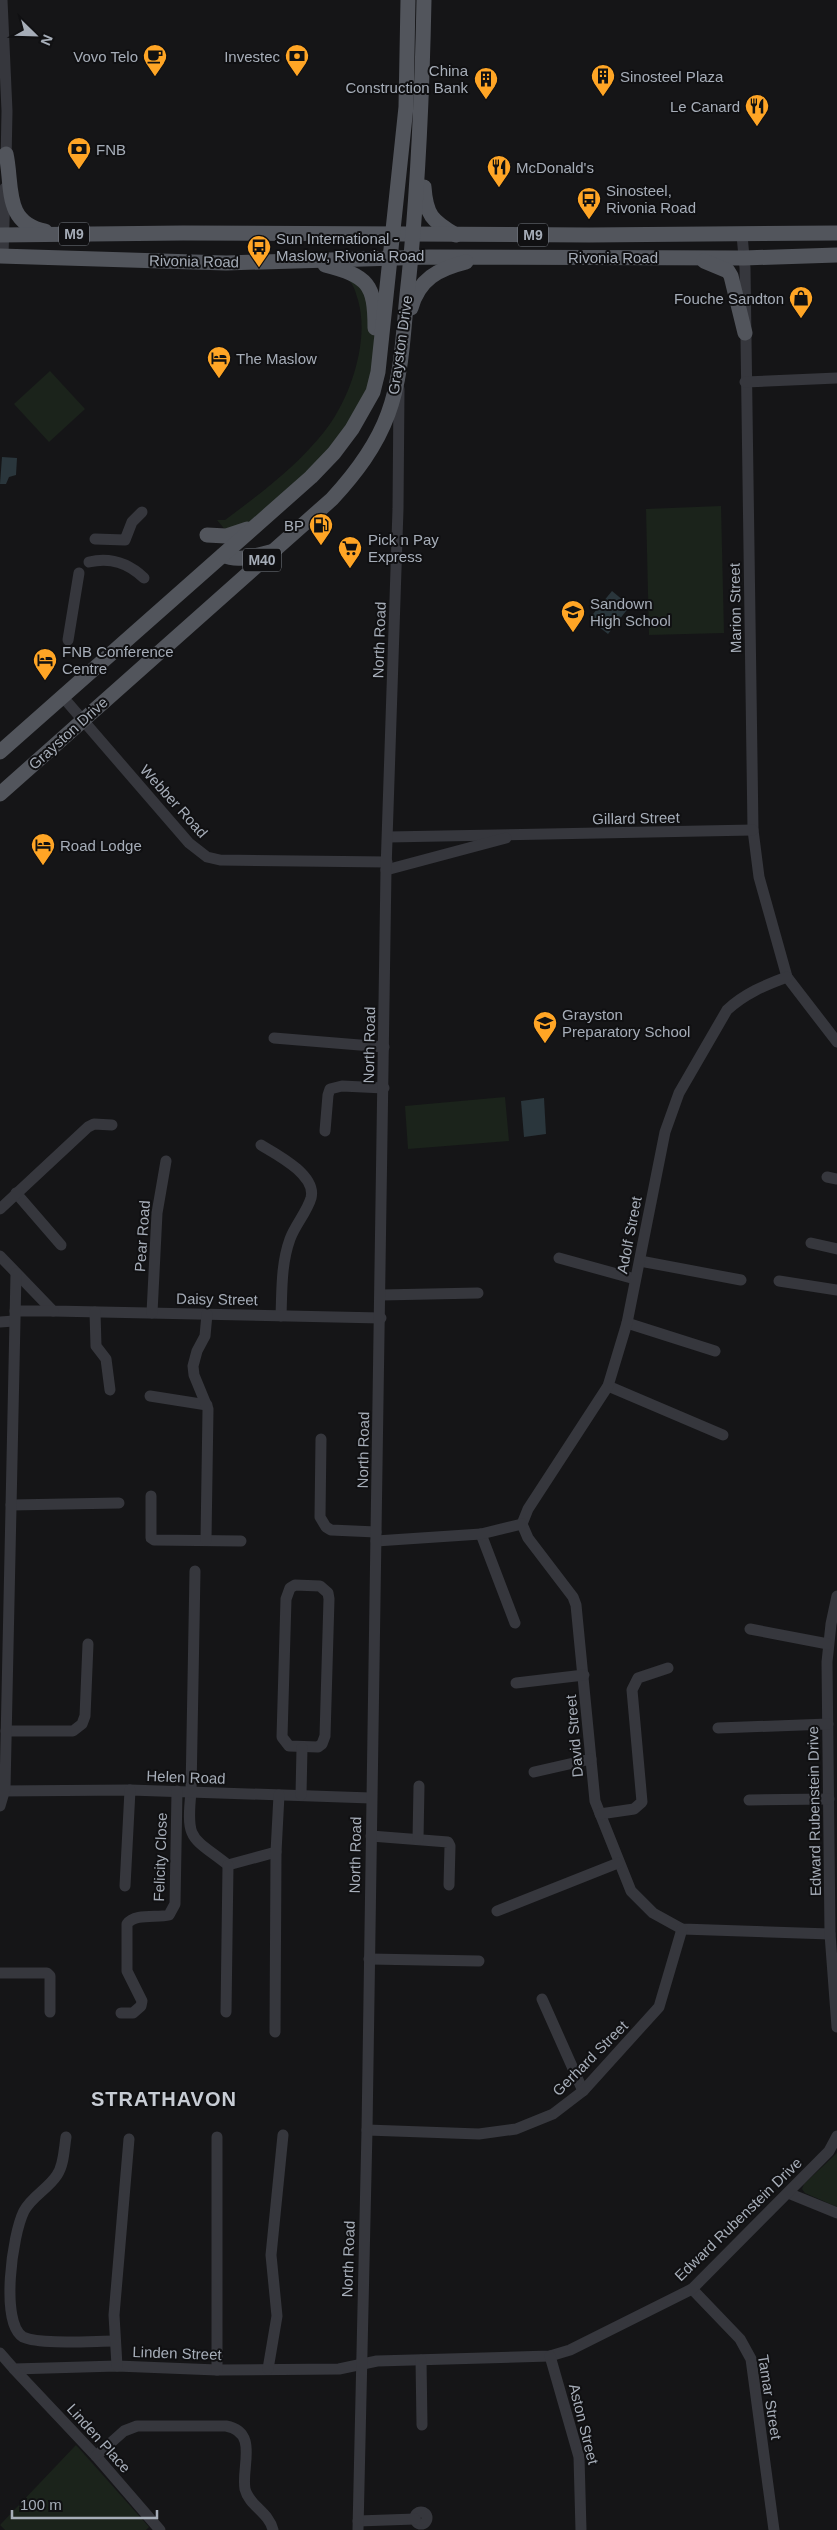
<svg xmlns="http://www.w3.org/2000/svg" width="837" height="2530" font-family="Arial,sans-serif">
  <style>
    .green { fill: #1b231b }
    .water { fill: #2a363c }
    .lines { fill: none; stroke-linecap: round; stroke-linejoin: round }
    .minor { stroke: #36373d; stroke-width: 11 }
    .major { stroke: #52555c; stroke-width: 15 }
    .labels { text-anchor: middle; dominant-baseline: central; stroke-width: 4; stroke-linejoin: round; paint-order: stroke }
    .shield { fill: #101012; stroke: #797e86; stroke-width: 1 }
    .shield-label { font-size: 14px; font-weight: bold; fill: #a6adb8 }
    .poi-label { font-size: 15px; fill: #a6adb8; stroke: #101012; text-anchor: start }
    .street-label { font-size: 15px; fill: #a6adb8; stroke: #101012 }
    .district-label { font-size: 20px; font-weight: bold; letter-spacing: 1px; fill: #c7ccd4; stroke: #101012 }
  </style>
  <rect width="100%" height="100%" fill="#151517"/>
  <g class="green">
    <path d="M322 263 341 268 376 300 374 382 352 428 238 545 217 520H225C260 494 296 467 324 432 350 400 370 341 358 300 356 294 354 284 348 280 341 275 328 273 320 270Z"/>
    <polygon points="50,371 85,409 49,442 14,404"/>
    <polygon points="721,506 724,633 649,635 646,509"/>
    <polygon points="505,1097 509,1141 408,1149 405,1106"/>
    <polygon points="837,2153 837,2207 805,2193 802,2189 804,2184"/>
    <polygon points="76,2445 149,2527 146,2530 5,2530 0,2525"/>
  </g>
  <g class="water">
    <polygon points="2,457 17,458 16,475 9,477 6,484 0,484"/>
    <polygon points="612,591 630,606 608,634 589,619"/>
    <polygon points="544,1098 546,1134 524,1137 521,1101"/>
  </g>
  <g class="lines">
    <g class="minor">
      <polyline points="2,0 7,111 6,162"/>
      <polyline points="742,235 745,268 753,830 759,877 787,977 837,1042"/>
      <polyline points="3,256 5,188"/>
      <polyline points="745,382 837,378"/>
      <polyline points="95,539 125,540 132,522 142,512"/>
      <path d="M89 562C111 557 128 563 144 578"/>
      <polyline points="68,640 79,573"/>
      <polyline points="62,696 189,843 207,857 220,860 387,862"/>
      <polyline points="388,837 753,830"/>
      <polyline points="386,870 506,838"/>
      <polyline points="274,1038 384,1047"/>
      <polyline points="325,1131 328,1095 330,1089 342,1086 384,1088"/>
      <path d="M261 1145C276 1154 317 1175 311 1198 307 1212 295 1225 290 1239 281 1264 282 1290 281 1316"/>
      <polyline points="827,1177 837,1179"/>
      <polyline points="16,1193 61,1245"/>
      <polyline points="0,1209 88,1127 94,1124 112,1125"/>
      <polyline points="811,1243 837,1249"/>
      <polyline points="0,1256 53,1311 381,1318"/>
      <polyline points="559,1258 635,1279"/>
      <polyline points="640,1261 741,1280"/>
      <polyline points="779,1281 837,1290"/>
      <polyline points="381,1295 478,1293"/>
      <polyline points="15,1311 53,1311"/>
      <polyline points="95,1312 96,1346 106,1359 110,1390"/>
      <polyline points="152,1313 157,1213 166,1161"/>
      <polyline points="0,1322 14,1321"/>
      <polyline points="627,1323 715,1351"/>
      <polyline points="608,1386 723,1435"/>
      <polyline points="150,1396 207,1405"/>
      <polyline points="321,1439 320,1517 326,1527 331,1530 376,1532"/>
      <polyline points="151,1496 151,1538 154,1540 241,1541"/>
      <polyline points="11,1505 119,1503"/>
      <path d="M522 1524 528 1509 608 1386 627 1323 665 1132 679 1093 727 1010C744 994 765 985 787 977"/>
      <polyline points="481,1534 515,1623"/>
      <polyline points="206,1540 208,1409 194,1375 193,1366 197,1351 205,1336 207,1314"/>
      <polyline points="376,1541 481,1534 522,1524 528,1538 573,1597 576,1605 595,1801 631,1891 653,1913 682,1929 830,1934"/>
      <path d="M195 1571 191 1792C186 1841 191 1836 228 1865"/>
      <polygon points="295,1585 320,1586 328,1593 329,1599 325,1736 322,1744 318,1747 289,1746 282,1737 286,1599 290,1588"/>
      <polyline points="837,1596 831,1624 827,1662 830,1934 837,2027"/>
      <polyline points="750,1629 828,1644"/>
      <polyline points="516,1683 584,1675"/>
      <polyline points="718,1728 828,1724"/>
      <polyline points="6,1731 73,1731 82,1724 85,1716 88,1644"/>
      <polyline points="534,1772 591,1759"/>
      <polyline points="0,1791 130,1790 371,1798"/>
      <polyline points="301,1795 302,1748"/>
      <polyline points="749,1800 829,1799"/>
      <polyline points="0,1806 5,1789 16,1273"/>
      <polyline points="600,1814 634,1809 642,1802 632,1690 638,1678 668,1668"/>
      <polyline points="371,1836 448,1842 450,1846 449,1885"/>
      <polyline points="418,1839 419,1786"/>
      <polyline points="228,1865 276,1852"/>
      <polyline points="125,1886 130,1790"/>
      <polyline points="497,1911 618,1863"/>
      <polyline points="369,1959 479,1961"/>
      <polyline points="0,1973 47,1973 50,1976 50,2012"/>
      <polyline points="542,1999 583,2091"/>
      <polyline points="226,2012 228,1865"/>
      <path d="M121 2013H133L141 2006 142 2001 127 1971V1924C135 1913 157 1918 169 1915L175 1904 177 1791"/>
      <polyline points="275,2032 276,1852 279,1795"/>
      <polyline points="367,2130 479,2134 516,2129 553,2114 583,2091 659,2007 682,1929"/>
      <path d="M66 2137C64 2149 64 2165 57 2175 48 2189 32 2196 24 2211 12 2235 0 2323 23 2337 41 2345 93 2341 115 2341"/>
      <polyline points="788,2193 837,2213"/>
      <polyline points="692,2289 740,2339 751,2359 774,2530"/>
      <polyline points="0,2353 14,2369 117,2366 217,2370 339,2369 377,2361 550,2356 570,2350 692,2289 829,2151 837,2136"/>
      <polyline points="550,2356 579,2457 581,2530"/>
      <polyline points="421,2360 422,2425"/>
      <polyline points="117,2366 114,2315 129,2139"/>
      <polyline points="14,2369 96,2456 160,2530"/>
      <polyline points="268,2369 277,2316 271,2255 283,2135"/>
      <polyline points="217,2370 217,2137"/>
      <path d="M96 2456 124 2431 137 2426H226C259 2432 241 2467 245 2489 249 2506 269 2512 273 2530"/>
      <circle cx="421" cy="2518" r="6"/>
      <polyline points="358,2521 415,2519"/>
      <polyline points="358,2530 367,2130 386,870 398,509 399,389"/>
    </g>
    <g class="major">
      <path d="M6 154C13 185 3 223 45 231"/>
      <path d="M424 187C426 215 432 221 456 235"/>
      <polyline points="0,235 183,233 589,235 837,233"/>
      <polyline points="0,256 226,263 430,257 744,258 837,255"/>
      <polyline points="704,261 728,271 731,276 745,333"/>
      <path d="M325 265C368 276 375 284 375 328"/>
      <path d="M411 308C419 279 438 269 466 262"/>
      <polyline points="207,535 226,536 247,529"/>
      <path d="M223 555C238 562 254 556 270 552"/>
      <polyline points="0,752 311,477 334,453 352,429 373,392 378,372 406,107 408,0"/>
      <path d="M0 794 332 499C355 474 376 447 388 414 402 376 403 335 407 295 418 197 422 99 424 0"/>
    </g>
  </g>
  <defs>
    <g id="cafe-pin" transform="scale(1.25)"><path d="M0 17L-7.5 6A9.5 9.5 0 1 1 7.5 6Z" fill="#ffa525" stroke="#101012"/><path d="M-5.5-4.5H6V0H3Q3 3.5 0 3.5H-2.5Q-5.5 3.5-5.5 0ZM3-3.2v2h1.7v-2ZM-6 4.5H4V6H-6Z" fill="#111"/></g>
    <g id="bank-pin" transform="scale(1.25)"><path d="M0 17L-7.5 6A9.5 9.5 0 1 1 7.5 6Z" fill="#ffa525" stroke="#101012"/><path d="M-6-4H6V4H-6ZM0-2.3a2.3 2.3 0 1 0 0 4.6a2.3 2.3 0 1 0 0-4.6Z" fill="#111"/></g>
    <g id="building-pin" transform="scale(1.25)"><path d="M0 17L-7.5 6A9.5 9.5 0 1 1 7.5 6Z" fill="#ffa525" stroke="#101012"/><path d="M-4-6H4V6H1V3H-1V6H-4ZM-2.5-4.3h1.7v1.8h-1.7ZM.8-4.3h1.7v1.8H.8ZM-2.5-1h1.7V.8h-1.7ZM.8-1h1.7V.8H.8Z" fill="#111"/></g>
    <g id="restaurant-pin" transform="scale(1.25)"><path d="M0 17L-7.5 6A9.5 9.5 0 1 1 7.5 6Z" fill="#ffa525" stroke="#101012"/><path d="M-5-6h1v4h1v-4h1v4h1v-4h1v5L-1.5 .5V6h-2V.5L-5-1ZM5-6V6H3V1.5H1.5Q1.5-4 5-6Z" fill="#111"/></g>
    <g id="bus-pin" transform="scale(1.25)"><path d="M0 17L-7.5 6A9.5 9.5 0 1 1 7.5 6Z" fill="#ffa525" stroke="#101012"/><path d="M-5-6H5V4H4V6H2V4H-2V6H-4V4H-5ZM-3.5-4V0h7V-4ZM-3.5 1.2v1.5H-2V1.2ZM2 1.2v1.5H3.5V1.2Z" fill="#111"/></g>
    <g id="shop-pin" transform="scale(1.25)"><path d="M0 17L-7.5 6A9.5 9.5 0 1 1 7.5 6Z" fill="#ffa525" stroke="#101012"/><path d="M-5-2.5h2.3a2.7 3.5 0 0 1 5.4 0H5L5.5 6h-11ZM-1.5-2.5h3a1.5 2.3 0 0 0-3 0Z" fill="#111"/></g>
    <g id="hotel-pin" transform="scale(1.25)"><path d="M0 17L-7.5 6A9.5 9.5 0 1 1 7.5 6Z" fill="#ffa525" stroke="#101012"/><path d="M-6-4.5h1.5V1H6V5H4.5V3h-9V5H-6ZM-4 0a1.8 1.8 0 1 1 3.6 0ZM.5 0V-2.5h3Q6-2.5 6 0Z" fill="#111"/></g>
    <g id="fuel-pin" transform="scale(1.25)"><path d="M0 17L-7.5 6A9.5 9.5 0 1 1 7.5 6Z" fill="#ffa525" stroke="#101012"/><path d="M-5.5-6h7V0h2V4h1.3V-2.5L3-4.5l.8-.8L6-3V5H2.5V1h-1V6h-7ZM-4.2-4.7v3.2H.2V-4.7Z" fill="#111"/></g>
    <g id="supermarket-pin" transform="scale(1.25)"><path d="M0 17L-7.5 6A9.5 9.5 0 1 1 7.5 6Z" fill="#ffa525" stroke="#101012"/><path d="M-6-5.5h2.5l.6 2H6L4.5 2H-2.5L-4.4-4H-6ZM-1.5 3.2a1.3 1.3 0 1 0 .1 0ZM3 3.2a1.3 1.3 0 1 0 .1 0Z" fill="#111"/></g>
    <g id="school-pin" transform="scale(1.25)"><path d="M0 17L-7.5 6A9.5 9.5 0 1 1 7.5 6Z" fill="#ffa525" stroke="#101012"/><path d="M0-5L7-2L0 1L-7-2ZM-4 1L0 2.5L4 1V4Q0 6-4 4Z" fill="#111"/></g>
  </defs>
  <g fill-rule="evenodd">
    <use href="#cafe-pin" x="155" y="56"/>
    <use href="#bank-pin" x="297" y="56"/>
    <use href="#building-pin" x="603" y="76"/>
    <use href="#building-pin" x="486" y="79"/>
    <use href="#restaurant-pin" x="757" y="106"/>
    <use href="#bank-pin" x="79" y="149"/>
    <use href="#restaurant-pin" x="499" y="167"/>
    <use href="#bus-pin" x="589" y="199"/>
    <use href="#bus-pin" x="259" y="247"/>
    <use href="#shop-pin" x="801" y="298"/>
    <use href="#hotel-pin" x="219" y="358"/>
    <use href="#fuel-pin" x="321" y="525"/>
    <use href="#supermarket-pin" x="350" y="548"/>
    <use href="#school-pin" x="573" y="612"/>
    <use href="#hotel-pin" x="45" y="660"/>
    <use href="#hotel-pin" x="43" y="845"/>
    <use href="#school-pin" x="545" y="1023"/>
  </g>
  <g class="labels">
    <g class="shield">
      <rect x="59" y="222.5" width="30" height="23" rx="4"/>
      <rect x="518" y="223.5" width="30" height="23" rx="4"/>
      <rect x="243" y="548.5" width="38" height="23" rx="4"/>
    </g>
    <g class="shield-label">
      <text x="74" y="234">M9</text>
      <text x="533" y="235">M9</text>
      <text x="262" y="560">M40</text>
    </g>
    <g class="poi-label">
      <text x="138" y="56" text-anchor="end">Vovo Telo</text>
      <text x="280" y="56" text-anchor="end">Investec</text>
      <text x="468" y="70" text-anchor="end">China<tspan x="468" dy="17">Construction Bank</tspan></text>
      <text x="620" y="76">Sinosteel Plaza</text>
      <text x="740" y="106" text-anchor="end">Le Canard</text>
      <text x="96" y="149">FNB</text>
      <text x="516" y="167">McDonald's</text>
      <text x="606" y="190">Sinosteel,<tspan x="606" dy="17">Rivonia Road</tspan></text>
      <text x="276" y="238">Sun International -<tspan x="276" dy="17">Maslow, Rivonia Road</tspan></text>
      <text x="784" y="298" text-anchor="end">Fouche Sandton</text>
      <text x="236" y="358">The Maslow</text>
      <text x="304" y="525" text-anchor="end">BP</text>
      <text x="368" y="539">Pick n Pay<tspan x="368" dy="17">Express</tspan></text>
      <text x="590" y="603">Sandown<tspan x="590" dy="17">High School</tspan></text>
      <text x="62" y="651">FNB Conference<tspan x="62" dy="17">Centre</tspan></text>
      <text x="60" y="845">Road Lodge</text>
      <text x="562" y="1014">Grayston<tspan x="562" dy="17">Preparatory School</tspan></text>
    </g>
    <g class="street-label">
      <text x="613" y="257">Rivonia Road</text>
      <text transform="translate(194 261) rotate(1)">Rivonia Road</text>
      <text transform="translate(400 345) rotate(-82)">Grayston Drive</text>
      <text transform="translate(735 608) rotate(-91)">Marion Street</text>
      <text transform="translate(379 640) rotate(-88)">North Road</text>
      <text transform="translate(68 733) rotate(-42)">Grayston Drive</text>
      <text transform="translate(174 801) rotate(48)">Webber Road</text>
      <text transform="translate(636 818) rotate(-1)">Gillard Street</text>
      <text transform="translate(369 1045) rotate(-89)">North Road</text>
      <text transform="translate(629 1235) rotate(-79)">Adolf Street</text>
      <text transform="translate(142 1236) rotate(-86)">Pear Road</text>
      <text transform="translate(217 1299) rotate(1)">Daisy Street</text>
      <text transform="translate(363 1450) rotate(-89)">North Road</text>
      <text transform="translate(574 1736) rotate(-95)">David Street</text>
      <text transform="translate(186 1777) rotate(2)">Helen Road</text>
      <text transform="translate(814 1811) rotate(-91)">Edward Rubenstein Drive</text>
      <text transform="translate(355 1855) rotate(-89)">North Road</text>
      <text transform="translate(160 1857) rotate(-88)">Felicity Close</text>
      <text transform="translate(590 2058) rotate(-45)">Gerhard Street</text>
      <text transform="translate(738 2219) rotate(-44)">Edward Rubenstein Drive</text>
      <text transform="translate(348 2259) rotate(-88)">North Road</text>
      <text transform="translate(177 2353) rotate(2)">Linden Street</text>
      <text transform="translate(770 2397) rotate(81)">Tamar Street</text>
      <text transform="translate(584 2424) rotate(76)">Aston Street</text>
      <text transform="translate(99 2438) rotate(48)">Linden Place</text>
    </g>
    <g class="district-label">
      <text x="164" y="2099">STRATHAVON</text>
    </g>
  </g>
  <g transform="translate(35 35) rotate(113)" stroke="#101012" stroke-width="4" paint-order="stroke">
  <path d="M0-4L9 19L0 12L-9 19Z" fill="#a6adb8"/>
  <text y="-8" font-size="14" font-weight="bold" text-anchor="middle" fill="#a6adb8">N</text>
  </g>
  <path d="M12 2510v8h145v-8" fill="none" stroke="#a6adb8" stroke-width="2.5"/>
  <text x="20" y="2510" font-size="15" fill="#a6adb8" stroke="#101012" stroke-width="4" paint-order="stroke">100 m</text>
</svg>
